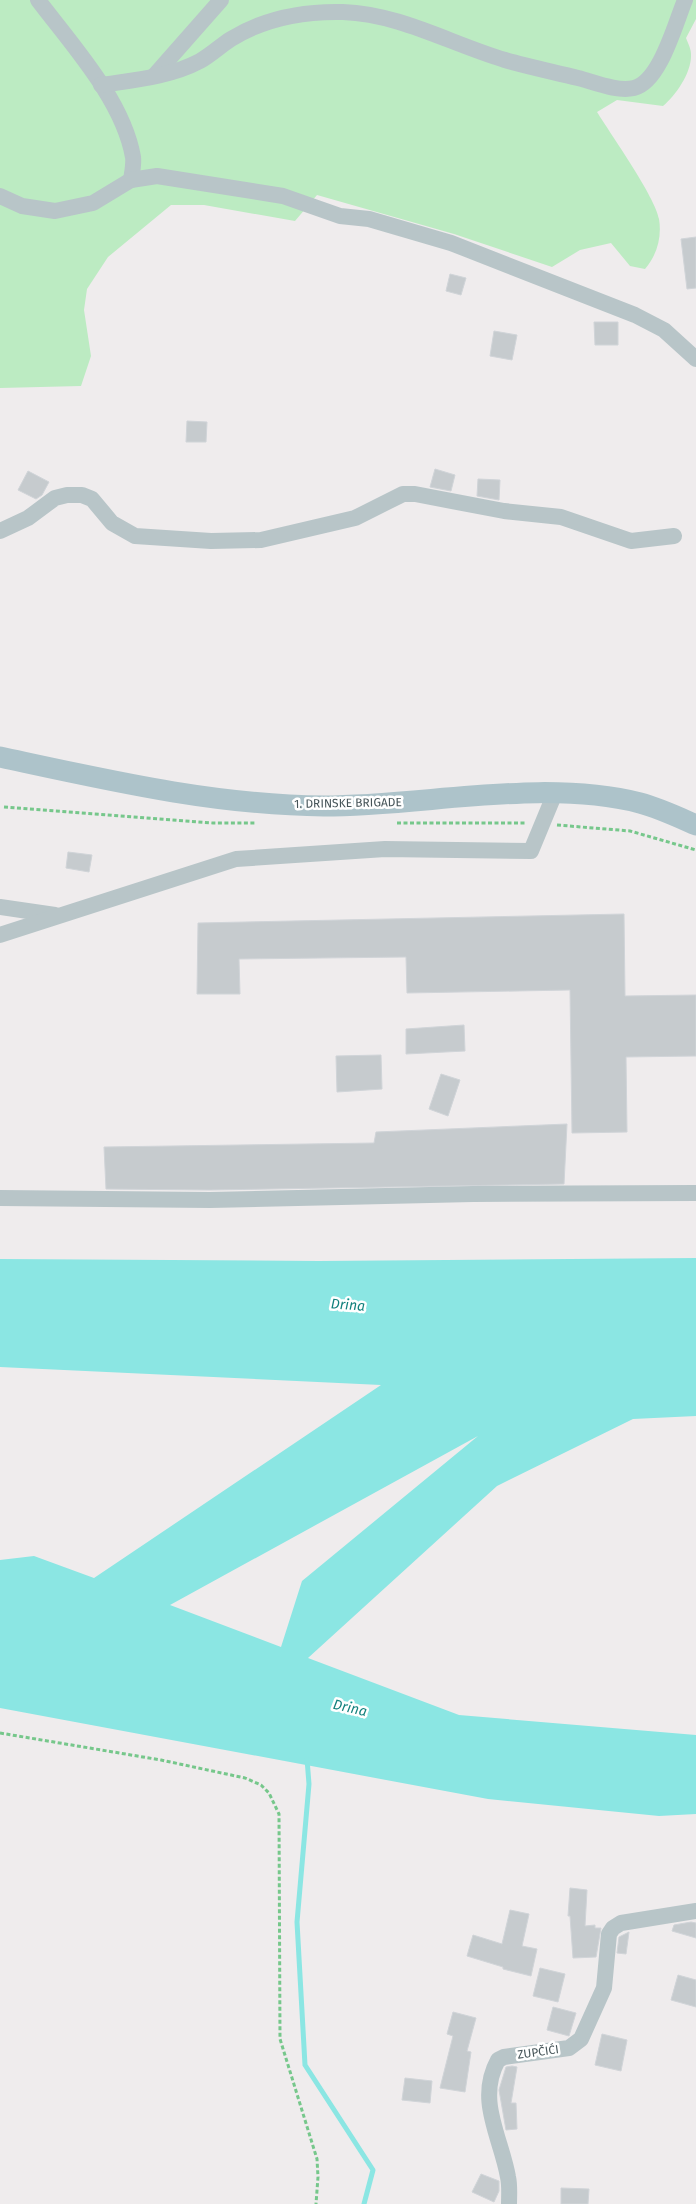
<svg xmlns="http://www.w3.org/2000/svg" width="696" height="2204" font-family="'Fira Sans',sans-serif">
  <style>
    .green { fill: #bcebc2 }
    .water { fill: #8be6e3; fill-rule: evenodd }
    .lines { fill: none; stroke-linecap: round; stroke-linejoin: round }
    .stream { stroke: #8be6e3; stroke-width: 5 }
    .building { fill: #c6cbce; stroke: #d0d4d8 }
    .path { stroke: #76c78b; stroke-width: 3; stroke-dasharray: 4 2.5; stroke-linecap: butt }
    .minor { stroke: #b8c5c8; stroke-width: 16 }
    .major { stroke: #adc3ca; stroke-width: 21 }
    .labels { text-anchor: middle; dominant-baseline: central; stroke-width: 5; stroke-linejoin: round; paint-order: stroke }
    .street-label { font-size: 12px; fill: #465458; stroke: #fff }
    .water-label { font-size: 14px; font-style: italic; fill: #13817d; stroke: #fff }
  </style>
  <rect width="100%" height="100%" fill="#efeced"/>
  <path class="green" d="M0 0H696V19L686 38C688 43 691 49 691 54 692 72 676 95 663 106L617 100 597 112C610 133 656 198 659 219 662 237 657 255 645 269L630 266 611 243 580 250 552 267 454 234 317 195 295 221 204 205H171L108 257 87 289 84 310 91 356 81 386 0 388Z"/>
  <path class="water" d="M696 1258V1416L633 1419 497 1486 308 1658 459 1715 696 1735V1814L659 1816 488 1799 0 1708V1560L34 1556 94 1578 381 1385 0 1367V1259L319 1261ZM478 1436 302 1581 281 1647 170 1605Z"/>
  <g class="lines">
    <polyline class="stream" points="307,1759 309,1784 297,1922 305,2065 373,2170 364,2204"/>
  </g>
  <g class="building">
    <polygon points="696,237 696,288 687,289 681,239"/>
    <polygon points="450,274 466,278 461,295 446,291"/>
    <polygon points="594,322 618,322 618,345 595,345"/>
    <polygon points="494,331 517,335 512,360 490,356"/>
    <polygon points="187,421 207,422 206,442 186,442"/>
    <polygon points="435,469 455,475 451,491 430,487"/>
    <polygon points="28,471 49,482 42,495 36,499 18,490"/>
    <polygon points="478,479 500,480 499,500 477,496"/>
    <polygon points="68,852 92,855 89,872 66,868"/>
    <polygon points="624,914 625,996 696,995 696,1056 626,1057 627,1132 572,1133 570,990 407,993 406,957 239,959 240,994 197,994 198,923"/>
    <polygon points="464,1025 465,1051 406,1054 406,1029"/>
    <polygon points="381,1055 382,1089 337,1092 336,1056"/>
    <polygon points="441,1074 460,1080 448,1116 429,1109"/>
    <polygon points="567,1124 564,1184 210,1190 106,1189 104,1147 374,1143 376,1132"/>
    <polygon points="570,1888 587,1890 585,1926 595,1925 595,1928 601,1928 596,1957 573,1958 570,1916 568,1916"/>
    <polygon points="510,1910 529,1914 522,1946 537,1949 531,1976 503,1969 503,1967 467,1956 473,1935 502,1944"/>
    <polygon points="691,1922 696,1923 696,1938 672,1931 674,1925"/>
    <polygon points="629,1932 626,1954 617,1953 619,1937"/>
    <polygon points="540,1968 565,1974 558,2002 533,1996"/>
    <polygon points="678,1975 696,1980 696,2007 671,2000"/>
    <polygon points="553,2007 576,2013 569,2036 547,2030"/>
    <polygon points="453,2012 476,2018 467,2051 471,2052 465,2092 440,2088 453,2036 447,2034"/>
    <polygon points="602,2034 627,2040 621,2071 595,2065"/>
    <polygon points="512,2066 517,2067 511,2103 516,2103 517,2129 506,2130 499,2090 506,2067"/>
    <polygon points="405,2078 432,2081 430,2103 402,2100"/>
    <polygon points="481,2174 499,2181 499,2191 494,2202 472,2192"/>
    <polygon points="561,2188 589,2189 588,2204 561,2204"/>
  </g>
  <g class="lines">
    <g class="path">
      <polyline points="4,807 213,823 256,823"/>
      <polyline points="397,823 526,823"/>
      <polyline points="557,825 630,831 696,850"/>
      <polyline points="0,1733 161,1760 245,1778 261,1785 269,1793 279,1814 280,2039 317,2159 318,2177 316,2204"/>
    </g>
    <g class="minor">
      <path d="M38 0C72 45 123 100 133 157 134 164 132 173 131 180"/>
      <polyline points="154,76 221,0"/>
      <path d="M101 85C134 80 170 77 200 61 211 55 220 46 231 39 265 18 302 11 343 12 400 14 451 44 505 60 529 67 554 72 578 78 594 82 617 92 634 88 660 82 675 24 685 0"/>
      <polyline points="0,196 22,206 55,211 93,203 131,180 157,176 283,196 340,216 369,219 451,243 635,315 664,330 696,359"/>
      <polyline points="0,531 28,518 55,498 67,495 82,495 92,499 112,523 135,536 211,541 261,540 355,518 403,494 415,494 504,511 561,517 631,541 674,536"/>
      <polyline points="0,907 55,915"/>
      <polyline points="0,935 236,859 385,849 531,851 555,793"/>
      <polyline points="0,1198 210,1200 473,1194 696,1193"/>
      <path d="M509 2204C509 2195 510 2186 508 2177 501 2137 476 2100 498 2060L504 2057 569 2048 581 2039 604 1988 609 1934 613 1928 621 1923 696 1911"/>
    </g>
    <path class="major" d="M0 757C107 780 214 805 324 806 425 806 542 778 640 803 659 808 678 817 696 825"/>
  </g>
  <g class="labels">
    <g class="street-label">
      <text transform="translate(348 803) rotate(-1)">1. DRINSKE BRIGADE</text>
      <text transform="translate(538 2052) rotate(-8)">ZUPČIĆI</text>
    </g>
    <g class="water-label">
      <text transform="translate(348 1305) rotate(4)">Drina</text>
      <text transform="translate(350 1708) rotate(13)">Drina</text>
    </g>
  </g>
</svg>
